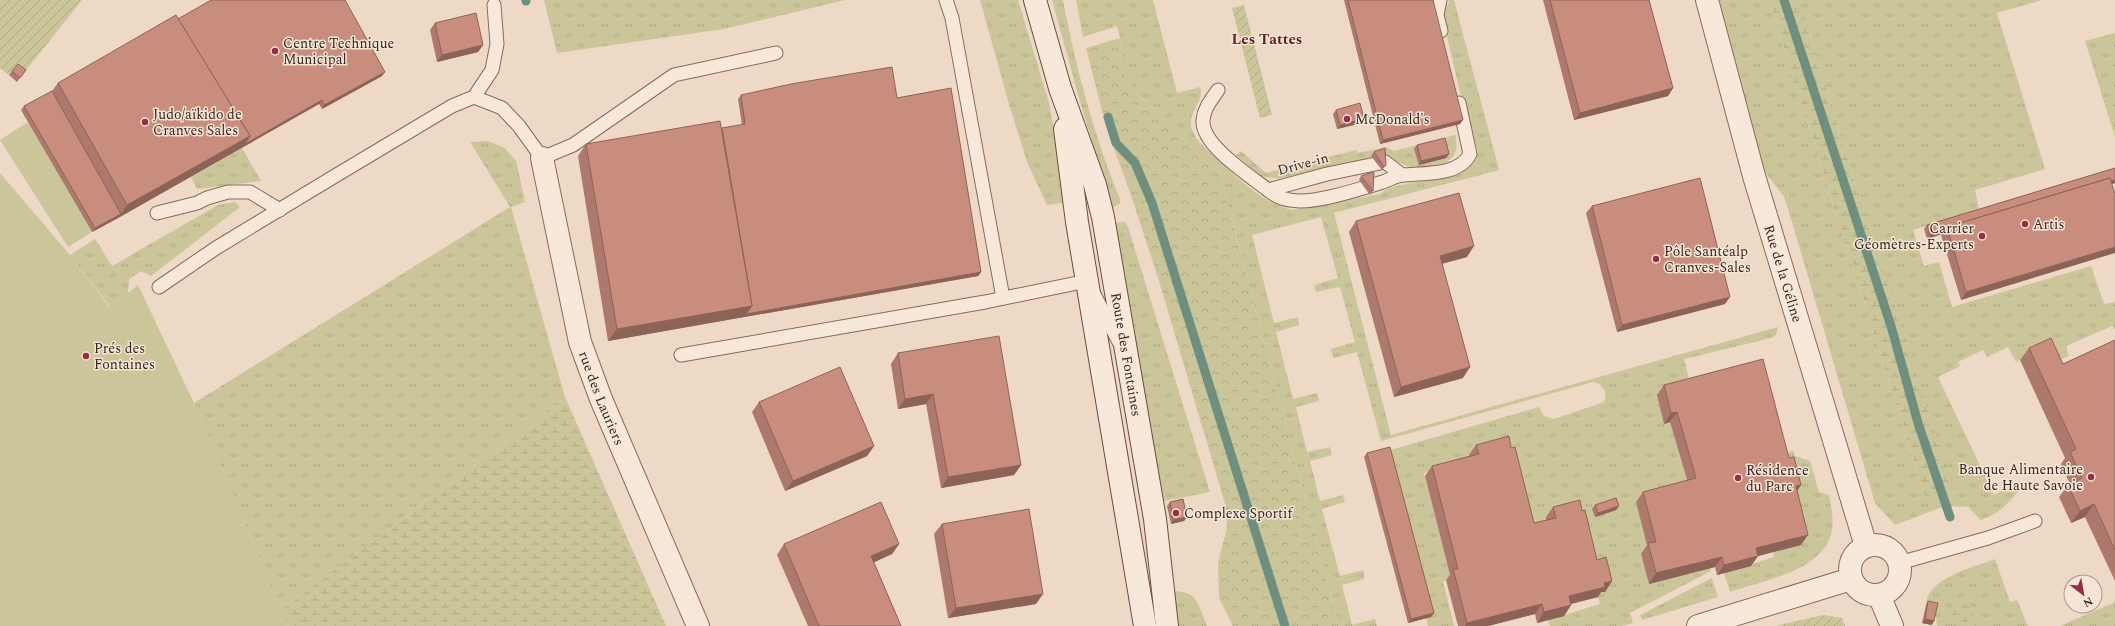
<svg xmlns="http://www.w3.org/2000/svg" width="2115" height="626" font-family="Spectral,serif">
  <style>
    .grass { fill: url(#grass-tufts) }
    .wetland { fill: url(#wetland-marsh) }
    .park { fill: url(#park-crowns) }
    .garden { fill: url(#garden-furrows) }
    .pitch { fill: #cbc69a }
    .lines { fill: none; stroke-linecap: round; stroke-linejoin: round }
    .stream { stroke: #6e8f80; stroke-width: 9 }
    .lane-casing { stroke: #886a5d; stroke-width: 15 }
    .street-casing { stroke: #886a5d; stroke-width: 24 }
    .secondary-casing { stroke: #6a4c40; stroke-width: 24 }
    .lane { stroke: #f8e8d9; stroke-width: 13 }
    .street { stroke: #f8e8d9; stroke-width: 22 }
    .secondary { stroke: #f8e8d9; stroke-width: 22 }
    .wall { fill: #ad796c }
    .shaded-wall { fill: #8d6358 }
    .building { fill: #c98d7e; stroke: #8d6358 }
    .poi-dot { fill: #942f45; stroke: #f4e5d6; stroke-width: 1.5 }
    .labels { text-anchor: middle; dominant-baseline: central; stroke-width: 3; stroke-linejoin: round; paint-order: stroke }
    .poi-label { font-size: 14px; fill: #382620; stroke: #f4e5d6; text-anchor: start }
    .street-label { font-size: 14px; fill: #382620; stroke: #f4e5d6 }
    .neighbourhood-label { font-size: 15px; font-weight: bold; fill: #632121; stroke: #f4e5d6 }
  </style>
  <defs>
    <pattern id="grass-tufts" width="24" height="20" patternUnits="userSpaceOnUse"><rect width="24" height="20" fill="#cbc69a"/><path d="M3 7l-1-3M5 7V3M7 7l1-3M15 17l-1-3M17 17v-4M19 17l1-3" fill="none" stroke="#afaa84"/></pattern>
    <pattern id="wetland-marsh" width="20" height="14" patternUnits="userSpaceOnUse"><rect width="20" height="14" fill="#cbc69a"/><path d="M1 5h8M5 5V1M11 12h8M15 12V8" fill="none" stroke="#afaa84"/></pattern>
    <pattern id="park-crowns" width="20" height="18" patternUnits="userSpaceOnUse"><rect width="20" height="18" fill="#cbc69a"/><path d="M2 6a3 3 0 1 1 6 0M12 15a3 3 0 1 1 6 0" fill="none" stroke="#afaa84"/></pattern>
    <pattern id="garden-furrows" width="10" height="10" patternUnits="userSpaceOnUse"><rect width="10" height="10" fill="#cbc69a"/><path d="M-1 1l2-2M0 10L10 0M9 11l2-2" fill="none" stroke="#afaa84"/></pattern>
  </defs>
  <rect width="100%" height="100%" fill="#edd9c6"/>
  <g class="grass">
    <polygon points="544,0 845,0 724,29 557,53"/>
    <polygon points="980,0 1018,0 1049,103 1067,202 1047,205 1027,162 1009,104"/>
    <path d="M1052 0H1063C1076 69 1094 135 1120 200V204L1112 208 1079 98Z"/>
    <path d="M1076 0H1153L1177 93 1200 87C1206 107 1177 114 1200 143 1226 166 1257 202 1292 210L1380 194C1404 174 1473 189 1478 151L1459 88 1442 15 1449 3 1448 0H1454L1499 170 1334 213 1391 435 1778 327 1776 335 1771 338 1684 359 1691 387 1664 424 1670 422 1689 488 1649 552 1641 554 1649 583 1711 568V571L1630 613 1633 623 1622 626H1550L1548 620 1600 604 1597 593 1549 528 1527 533 1471 461 1424 473 1451 579 1443 581 1454 626H1428L1387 451 1539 407 1544 416 1554 419 1604 402C1608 392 1603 384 1593 382L1381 441 1357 352 1333 358 1331 349 1355 342 1340 287 1316 292 1314 285 1338 278 1321 217 1252 235 1274 323 1298 317 1299 325 1276 332 1293 399 1317 393 1319 401 1296 407 1307 452 1330 447 1332 455 1310 461 1320 501 1343 495 1345 502 1322 509 1340 576 1364 570V579L1342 585 1352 625 1375 619 1377 626H1339L1220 175 1123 78 1120 38 1117 26 1083 37Z"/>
    <path d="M1719 0H1769L1926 500 1954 494 1832 109 1800 0H2042L1997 13 2045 169 1975 190 1979 209 1913 230 1924 266 1939 262 1952 307 2091 266 2104 304 2115 302V330L2112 326 2066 346 2069 356 2049 365 2020 360 2016 362 2008 347 1987 357 1983 350 1958 362 1960 366 1938 377 1994 495 2016 484 2019 490C2008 505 1999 513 1981 520L1968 507 1945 506 1895 525 1875 503 1789 212 1784 197 1761 167Z"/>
    <polygon points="2115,33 2115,137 2085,41"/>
    <path d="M1455 135C1461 155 1449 164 1432 167 1427 168 1421 170 1416 169 1405 167 1396 159 1384 157L1382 151 1372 154 1373 159 1343 163 1278 179 1262 176 1236 155 1241 151 1266 173 1356 150 1357 153 1386 147 1394 151Z"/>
    <polygon points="488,141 505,148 516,161 525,202 511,207 565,397 281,610 194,403 510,207 470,142"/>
    <polygon points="242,148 261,181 197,189 191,177"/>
    <polygon points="235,202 240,207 151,276 141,271 129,279 128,293 111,308 70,255 95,239 112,266 218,205"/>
    <polygon points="1125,222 1128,227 1210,492 1164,501 1142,384 1115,223"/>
    <path d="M1793 451 1795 456 1810 461 1819 492 1829 495C1831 506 1834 518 1832 529 1826 571 1764 580 1730 592L1724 573 1774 557 1773 552 1801 545 1778 455Z"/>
    <path d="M1995 559 2010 602 2017 600 2027 624 2029 626H1937L1935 607 1926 605C1926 578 1975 567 1995 559Z"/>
    <polygon points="1712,578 1718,597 1642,620 1640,615"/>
    <path d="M1174 591C1198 591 1199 607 1207 626H1178Z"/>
    <polygon points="2115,602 2115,626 2060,626"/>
  </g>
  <g class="wetland">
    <polygon points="1769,0 1800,0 1832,109 1955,494 1926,500"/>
    <polygon points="565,397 666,626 288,626 281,610"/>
    <polygon points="1961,604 1971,606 1977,626 1954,626 1951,613"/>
  </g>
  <polygon class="park" points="1120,38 1123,78 1220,175 1339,626 1233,626 1219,598 1218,562 1227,528 1226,507 1159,281 1131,195 1106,126 1086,48"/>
  <g class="garden">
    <polygon points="0,0 82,0 23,74 15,68 9,75 0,68"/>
    <polygon points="1244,5 1272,115 1260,118 1232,8"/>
    <polygon points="1823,615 1842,618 1845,626 1775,626"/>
  </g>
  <g class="pitch">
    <polygon points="28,122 92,232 68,247 0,140"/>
    <polygon points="0,173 70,255 110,308 138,285 194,403 288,626 0,626"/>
  </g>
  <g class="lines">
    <g class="stream">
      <polyline points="526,0 526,1"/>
      <polyline points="1784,0 1891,326 1918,423 1950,517"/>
      <polyline points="1108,117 1116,143 1135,163 1152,203 1285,626"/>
    </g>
    <g class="lane-casing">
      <g id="lane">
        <polyline points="946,0 952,18 1003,298"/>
        <polyline points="1440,0 1437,15 1441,31"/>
        <path d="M1218 90C1212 99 1204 108 1203 120 1201 145 1249 175 1268 190L1327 174 1385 162 1402 175"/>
        <polyline points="474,97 502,108 519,126 542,158 573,145 674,75 776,53"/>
        <path d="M1268 190C1274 195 1281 199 1290 200 1312 205 1360 189 1383 182 1389 180 1397 175 1403 175 1424 173 1459 176 1470 154L1459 103"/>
        <polyline points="157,213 197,203 207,198 228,192 250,192 280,210"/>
        <polyline points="159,287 216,248 335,176 452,106 474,97 492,70 497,44 494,5"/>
        <polyline points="681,355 985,302 1087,281 1119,342"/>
        <polyline points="1899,563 1988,538 2035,521"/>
      </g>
    </g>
    <g class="street-casing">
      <g id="street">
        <path id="s1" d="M1707 0 1754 176 1866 546"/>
        <path id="s2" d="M542 158 580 342 601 399 698 626"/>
        <circle cx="1875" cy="570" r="25"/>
        <polyline points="1879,595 1892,626"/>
        <polyline points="1698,626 1851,579"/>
      </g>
    </g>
    <g class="secondary-casing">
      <g id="secondary">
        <path id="s3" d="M1035 0 1060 88 1095 185 1103 217 1155 519 1167 626"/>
        <polyline points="1065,129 1077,222 1145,626"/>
      </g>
    </g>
    <use href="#lane" class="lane"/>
    <use href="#street" class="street"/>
    <use href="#secondary" class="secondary"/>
  </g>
  <g class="wall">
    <polygon points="1344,0 1433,0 1460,124 1380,144"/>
    <polygon points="1543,0 1649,0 1673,88 1668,96 1574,120"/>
    <polygon points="178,19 382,76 322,109 319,104 118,218 92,232 21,110 24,106 52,91 58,83"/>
    <polygon points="435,23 483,45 478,52 437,62 430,30"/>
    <polygon points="26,70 17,82 9,75 12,71"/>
    <polygon points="741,95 897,98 981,272 978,276 608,341 578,156 586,144 722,128 742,125 738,99"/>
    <polygon points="1336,110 1362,123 1337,129 1333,114"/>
    <polygon points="1417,145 1449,154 1446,158 1419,165 1414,149"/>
    <polygon points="1374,152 1386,165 1382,170 1371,156"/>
    <polygon points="2115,168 2115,183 2112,184 1961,300 1941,235 1942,234 1927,239 1924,229 1927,225"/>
    <polygon points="1361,176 1373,191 1370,195 1359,180"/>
    <polygon points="1592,206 1725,304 1617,332 1586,213"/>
    <polygon points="1356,221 1467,257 1442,264 1463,378 1394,397 1349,232"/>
    <polygon points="2115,340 2115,581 2085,517 2071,523 2059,497 2068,485 2070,484 2061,464 2065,458 2020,360 2029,348 2063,364"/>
    <polygon points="898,353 1021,465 1014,475 941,488 926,404 898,409 891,364"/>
    <polygon points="1664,385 1789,458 1801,485 1797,491 1801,545 1758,556 1751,566 1717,575 1715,567 1649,584 1641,554 1647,545 1636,502 1643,492 1687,480 1670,422 1664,424 1657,395"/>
    <polygon points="759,402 874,446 867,456 785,491 752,412"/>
    <polygon points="1476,445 1511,448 1534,523 1546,520 1546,517 1553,507 1582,511 1597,560 1612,581 1605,592 1601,592 1598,597 1571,604 1571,605 1564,616 1537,623 1535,614 1488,626 1458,626 1446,580 1450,575 1425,476 1432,466 1469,456 1469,455"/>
    <polygon points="1367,453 1431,617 1408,623 1364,457"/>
    <polygon points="1170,502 1187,517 1184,521 1171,524 1167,506"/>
    <polygon points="1595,505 1619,506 1616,510 1595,517 1592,509"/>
    <polygon points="942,524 1036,604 948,618 934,534"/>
    <polygon points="784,544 899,544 892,554 874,562 901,626 808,626 777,555"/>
    <polygon points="1928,601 1932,625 1922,623 1926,605"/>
  </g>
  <g class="shaded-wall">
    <polygon points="483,45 478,52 437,62 442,55"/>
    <polygon points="385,72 382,76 322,109 324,105"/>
    <polygon points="1673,88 1668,96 1574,120 1580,113"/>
    <polygon points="322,100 319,104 118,218 92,232 95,228 121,214 127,205 250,136"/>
    <polygon points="1364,119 1362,123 1337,129 1340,125"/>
    <polygon points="1463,120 1460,124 1380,144 1383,140"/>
    <polygon points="1449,154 1446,158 1419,165 1421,161"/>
    <polygon points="2115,180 2115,183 1948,232"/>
    <polygon points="1944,230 1942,234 1927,239 1930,235"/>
    <polygon points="1474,246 1467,257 1432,266 1440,256"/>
    <polygon points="2115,247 2115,253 1961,300 1966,292"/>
    <polygon points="981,272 978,276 608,341 617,329 752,306"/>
    <polygon points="1730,297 1725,304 1617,332 1622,325"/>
    <polygon points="1470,367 1463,378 1394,397 1401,387"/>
    <polygon points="933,394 926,404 898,409 905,399"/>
    <polygon points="1677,412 1670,422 1664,424 1671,413"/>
    <polygon points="874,446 867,456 785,491 793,481"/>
    <polygon points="1021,465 1014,475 941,488 948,477"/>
    <polygon points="1801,485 1794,495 1796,486"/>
    <polygon points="2094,504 2085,517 2071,523 2080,511"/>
    <polygon points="1619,506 1616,510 1595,517 1598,513"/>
    <polygon points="1187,517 1184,521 1171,524 1173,520"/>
    <polygon points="1808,535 1801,545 1758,556 1751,566 1717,575 1724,565 1756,548"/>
    <polygon points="899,544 892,554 864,567 871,556"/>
    <polygon points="1722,557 1715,567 1649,584 1656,573"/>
    <polygon points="1612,581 1605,592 1601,592 1598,597 1562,606 1569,596 1604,583"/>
    <polygon points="1043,594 1036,604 948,618 956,608"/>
    <polygon points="1542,604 1535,614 1488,626 1465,626 1467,623"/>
    <polygon points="1571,605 1564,616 1537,623 1544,612"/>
    <polygon points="1434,613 1431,617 1408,623 1411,619"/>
    <polygon points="1925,619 1934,621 1932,625 1922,623"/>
  </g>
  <g class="building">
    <polygon points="211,0 345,0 385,72 324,105 322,100 245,144 250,136 178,19"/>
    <polygon points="1348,0 1433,0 1463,120 1383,140"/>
    <polygon points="1550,0 1649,0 1673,88 1580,113"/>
    <polygon points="476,13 483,45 442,55 435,23"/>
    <polygon points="176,15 250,136 127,205 58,83"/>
    <polygon points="18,64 26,70 20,78 12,71"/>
    <polygon points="892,67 897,98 951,88 981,272 746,314 752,306 722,128 745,124 741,95 791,84"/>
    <polygon points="52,91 121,214 95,228 24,106"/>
    <polygon points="1360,103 1364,119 1340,125 1336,110"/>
    <polygon points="720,121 752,306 617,329 586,144"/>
    <polygon points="1445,138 1449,154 1421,161 1417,145"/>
    <polygon points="1385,148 1386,165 1384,167 1374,152"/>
    <polygon points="2115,168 2115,180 2111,181 2110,178 1947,227 1944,230 1930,235 1927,225"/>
    <polygon points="1373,172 1374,173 1373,191 1361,176"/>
    <polygon points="1700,178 1730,297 1622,325 1592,206"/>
    <polygon points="2110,178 2115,194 2115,247 1966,292 1947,227"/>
    <polygon points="1459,193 1474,246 1440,256 1470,367 1401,387 1356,221"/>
    <polygon points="999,336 1021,465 948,477 933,394 905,399 898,353"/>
    <polygon points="2051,338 2063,364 2115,340 2115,550 2094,504 2080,511 2068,485 2082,478 2070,452 2076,449 2029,348"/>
    <polygon points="1763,359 1789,458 1794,457 1801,485 1796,486 1808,535 1756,548 1758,556 1724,565 1722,557 1656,573 1648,543 1656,542 1643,492 1696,478 1677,412 1671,413 1664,385"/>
    <polygon points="840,367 874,446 793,481 759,402"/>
    <polygon points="1509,436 1511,448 1515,447 1534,523 1556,518 1553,507 1580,500 1582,511 1585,510 1597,560 1606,557 1612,581 1604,583 1605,587 1569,596 1571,605 1544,612 1542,604 1467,623 1453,569 1458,569 1432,466 1479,454 1476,445"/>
    <polygon points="1390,447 1434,613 1411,619 1367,453"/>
    <polygon points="1616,498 1619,506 1598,513 1595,505"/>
    <polygon points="1183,499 1187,517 1173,520 1170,502"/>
    <polygon points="881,502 899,544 871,556 901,626 819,626 784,544"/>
    <polygon points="1029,509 1043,594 956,608 942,524"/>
    <polygon points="1928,601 1938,603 1934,621 1925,619"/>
  </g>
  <g class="poi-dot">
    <circle cx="275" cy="51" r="4"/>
    <circle cx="1347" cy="119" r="4"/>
    <circle cx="145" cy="122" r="4"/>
    <circle cx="2025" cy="224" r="4"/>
    <circle cx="1982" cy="236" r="4"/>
    <circle cx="1656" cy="259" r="4"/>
    <circle cx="86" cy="356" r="4"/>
    <circle cx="2091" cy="477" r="4"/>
    <circle cx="1738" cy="478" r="4"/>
    <circle cx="1176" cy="513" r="4"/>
  </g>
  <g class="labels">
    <g class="poi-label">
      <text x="283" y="43">Centre Technique<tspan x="283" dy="16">Municipal</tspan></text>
      <text x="153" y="114">Judo/aïkido de<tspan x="153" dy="16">Cranves Sales</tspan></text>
      <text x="1355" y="119">McDonald's</text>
      <text x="2033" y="224">Artis</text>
      <text x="1974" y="228" text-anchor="end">Carrier<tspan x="1974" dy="16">Géomètres-Experts</tspan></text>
      <text x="1664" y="251">Pôle Santéalp<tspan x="1664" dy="16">Cranves-Sales</tspan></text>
      <text x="94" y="348">Prés des<tspan x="94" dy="16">Fontaines</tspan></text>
      <text x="2083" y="469" text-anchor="end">Banque Alimentaire<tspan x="2083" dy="16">de Haute Savoie</tspan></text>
      <text x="1746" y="470">Résidence<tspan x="1746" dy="16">du Parc</tspan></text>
      <text x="1184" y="513">Complexe Sportif</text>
    </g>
    <g class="street-label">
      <text transform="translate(1303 164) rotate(-15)">Drive-in</text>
      <text stroke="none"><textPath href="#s1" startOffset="284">Rue de la Géline</textPath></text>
      <text stroke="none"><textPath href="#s3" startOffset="367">Route des Fontaines</textPath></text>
      <text stroke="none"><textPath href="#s2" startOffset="248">rue des Lauriers</textPath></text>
    </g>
    <g class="neighbourhood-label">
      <text x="1267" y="39">Les Tattes</text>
    </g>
  </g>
  <g transform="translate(2083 594) rotate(149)"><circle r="19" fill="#f4e5d6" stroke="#a9998d"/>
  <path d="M0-3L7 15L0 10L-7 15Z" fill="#942f45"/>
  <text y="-6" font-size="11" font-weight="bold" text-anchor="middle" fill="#382620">N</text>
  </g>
</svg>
